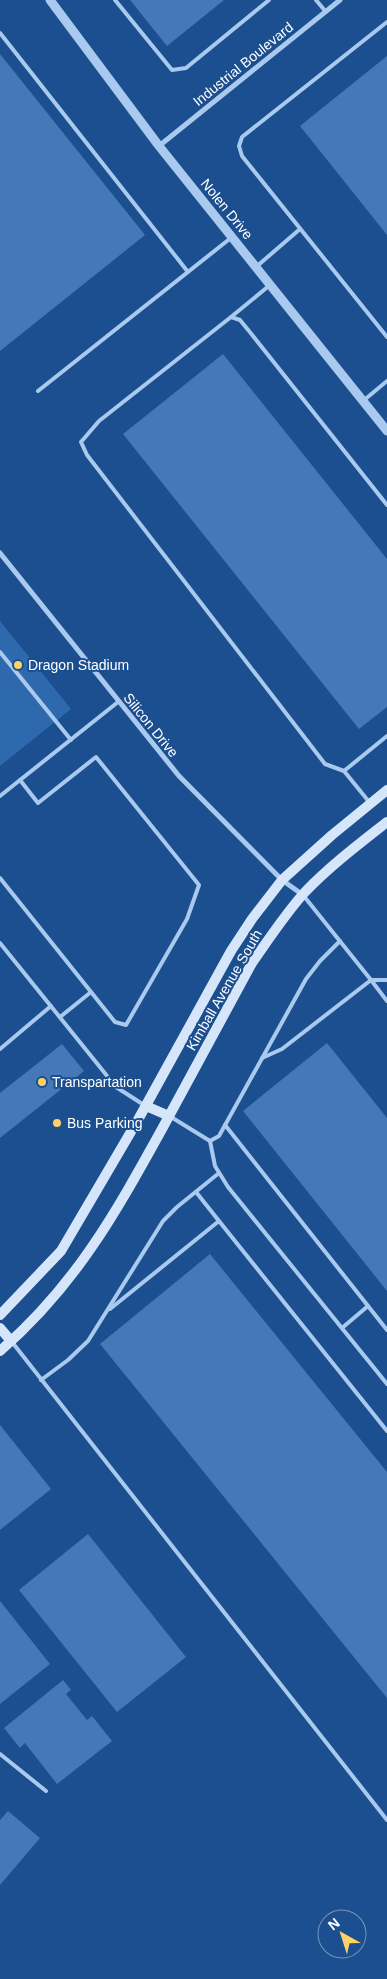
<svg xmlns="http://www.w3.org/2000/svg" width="387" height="1979" font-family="Arial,sans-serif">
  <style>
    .pitch { fill: #2e69ad }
    .building { fill: #4478b7 }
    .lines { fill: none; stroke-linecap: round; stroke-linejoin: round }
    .service { stroke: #a9c9ee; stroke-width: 4 }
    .minor { stroke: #a9c9ee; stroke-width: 5 }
    .tertiary { stroke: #a9c9ee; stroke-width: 9 }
    .secondary { stroke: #d6e6fa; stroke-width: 10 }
    .poi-dot { fill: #ffd166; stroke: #1b4f8f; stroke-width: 2 }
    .labels { text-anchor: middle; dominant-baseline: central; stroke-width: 4; stroke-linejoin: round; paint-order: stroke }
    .street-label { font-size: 14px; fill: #fff; stroke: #1b4f8f }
    .poi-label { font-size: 14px; fill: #fff; stroke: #1b4f8f; text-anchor: start }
  </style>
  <rect width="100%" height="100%" fill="#1b4f8f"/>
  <polygon class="pitch" points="0,621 71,709 0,766"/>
  <g class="building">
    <polygon points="130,0 224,0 167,46"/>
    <polygon points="0,54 145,235 0,351"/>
    <polygon points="387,56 387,235 300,126"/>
    <polygon points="223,354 387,559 387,707 359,729 123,434"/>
    <polygon points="327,1043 387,1118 387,1291 243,1111"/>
    <polygon points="62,1044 84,1071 0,1138 0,1093"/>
    <polygon points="210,1254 387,1472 387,1698 100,1344"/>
    <polygon points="0,1425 51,1489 0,1530"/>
    <polygon points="88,1534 186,1657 117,1712 19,1590"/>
    <polygon points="0,1601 50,1664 0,1704"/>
    <polygon points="63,1680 71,1690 66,1694 87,1720 92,1716 112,1741 57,1784 25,1743 20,1748 4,1728"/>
    <polygon points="8,1811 40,1838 0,1885 0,1820"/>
  </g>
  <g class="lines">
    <g class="service">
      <polyline points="115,0 172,70 186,68 269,0"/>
      <polyline points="316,0 326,12"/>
      <polyline points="387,22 242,137 239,146 242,156 387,337"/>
      <polyline points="0,33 188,272"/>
      <polyline points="256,267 300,229"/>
      <polyline points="231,317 270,285"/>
      <polyline points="38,391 232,237"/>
      <polyline points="363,401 387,381"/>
      <polyline points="0,652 71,740"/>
      <polyline points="344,771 387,736"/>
      <polyline points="0,796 118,702"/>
      <polyline points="370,803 344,771 325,764 87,455 81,442 99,421 231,317 240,320 249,331 387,505"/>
      <polyline points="0,878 115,1022 126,1025 187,919 199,885 96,757 38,803 20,780"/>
      <polyline points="303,895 371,980 387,980"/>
      <polyline points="0,943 116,1087 144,1105"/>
      <polyline points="60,1017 91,992"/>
      <polyline points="0,1049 51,1006"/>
      <polyline points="262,1058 282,1049 371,980 387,1001"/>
      <polyline points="171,1117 210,1141 219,1136 306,979 320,961 340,941"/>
      <polyline points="225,1125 387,1330"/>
      <polyline points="210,1141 215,1166 228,1187 387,1384"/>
      <polyline points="219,1221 387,1431"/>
      <polyline points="110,1309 219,1221 196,1192"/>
      <polyline points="342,1328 368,1306"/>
      <polyline points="12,1342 387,1820"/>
      <polyline points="41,1380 68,1360 88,1341 163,1221 177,1207 219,1173"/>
      <polyline points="0,1754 46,1791"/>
    </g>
    <g class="minor">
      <polyline points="159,146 340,0"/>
      <polyline points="0,553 179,776 282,880 303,895"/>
    </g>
    <polyline class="tertiary" points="50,0 159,146 387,431"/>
    <g class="secondary">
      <polyline points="146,1106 169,1116"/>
      <polyline points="0,1315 61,1251 139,1118 231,951 252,919 282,880 332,835 387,790"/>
      <polyline points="0,1328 11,1341"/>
      <path d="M0 1351C75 1286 115 1214 162 1129 192 1074 222 1019 252 963 269 939 285 914 305 892 330 866 359 844 387 822"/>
    </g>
  </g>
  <g class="poi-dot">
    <circle cx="18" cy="665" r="5"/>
    <circle cx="42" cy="1082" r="5"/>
    <circle cx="57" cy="1123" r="5"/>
  </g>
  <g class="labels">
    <g class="street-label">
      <text transform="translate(243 64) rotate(-39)">Industrial Boulevard</text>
      <text transform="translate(227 209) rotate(51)">Nolen Drive</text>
      <text transform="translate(151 725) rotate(51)">Silicon Drive</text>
      <text transform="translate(224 990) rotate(-60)">Kimball Avenue South</text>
    </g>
    <g class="poi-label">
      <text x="28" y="665">Dragon Stadium</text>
      <text x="52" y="1082">Transpartation</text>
      <text x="67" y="1123">Bus Parking</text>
    </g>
  </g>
  <g transform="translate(342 1934) rotate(321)"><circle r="24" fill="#1b4f8f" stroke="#7695bc"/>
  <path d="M0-4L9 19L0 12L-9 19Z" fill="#ffd166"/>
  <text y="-8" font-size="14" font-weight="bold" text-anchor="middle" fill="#ffffff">N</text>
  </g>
</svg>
